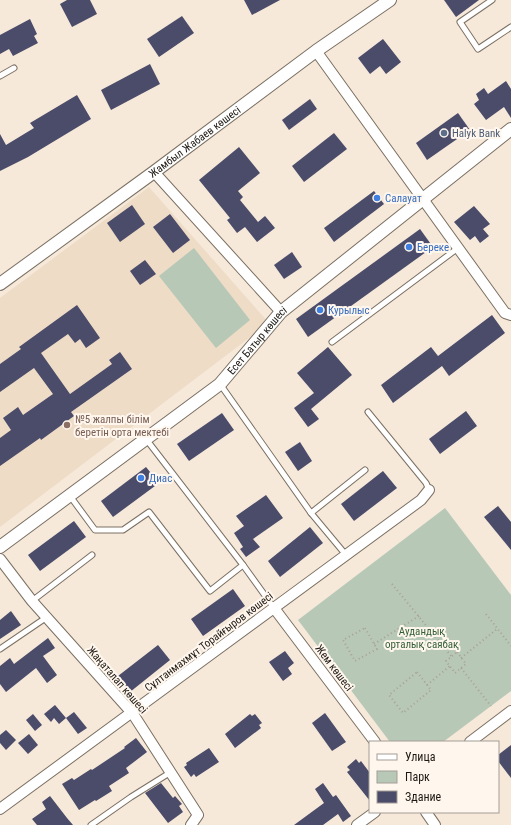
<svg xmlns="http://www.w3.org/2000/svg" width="511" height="825" font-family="'Roboto Condensed',sans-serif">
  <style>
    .built { fill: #eedcc7 }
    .green { fill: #b7c8b7 }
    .building { fill: #4b4b6a }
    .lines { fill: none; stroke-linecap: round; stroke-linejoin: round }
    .service-casing { stroke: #7b7063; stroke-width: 7 }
    .minor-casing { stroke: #7b7063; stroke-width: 12 }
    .tertiary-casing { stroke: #7b7063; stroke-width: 14 }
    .path { stroke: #aaa094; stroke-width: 2; stroke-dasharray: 1 3; stroke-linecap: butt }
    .service { stroke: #fff; stroke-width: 5 }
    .minor { stroke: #fff; stroke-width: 10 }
    .tertiary { stroke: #fff; stroke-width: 12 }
    .service-dot { fill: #5c6f8a; stroke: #fff7ee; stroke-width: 1.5 }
    .shop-dot { fill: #3f7fe0; stroke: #fff7ee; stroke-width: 1.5 }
    .education-dot { fill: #8d6e63; stroke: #fff7ee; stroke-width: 1.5 }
    .labels { text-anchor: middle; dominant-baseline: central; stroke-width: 4; stroke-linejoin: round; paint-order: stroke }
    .service-label { font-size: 11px; fill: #4e5e75; stroke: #fff7ee; text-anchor: start }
    .street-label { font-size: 11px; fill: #1c1712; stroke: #fff7ee }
    .shop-label { font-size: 11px; fill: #366cbe; stroke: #fff7ee; text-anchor: start }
    .education-label { font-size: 11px; fill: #785e54; stroke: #fff7ee; text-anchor: start }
    .park-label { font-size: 11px; fill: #345f37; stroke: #fff7ee }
  </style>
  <rect width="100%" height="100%" fill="#f6e9da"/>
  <polygon class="built" points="149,187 269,323 0,527 0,298"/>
  <g class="green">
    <polygon points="194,248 250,320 216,348 159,276"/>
    <polygon points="445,508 511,595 511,691 443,742 390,742 298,620"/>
  </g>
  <g class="building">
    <polygon points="67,0 90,0 97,14 72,27 60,4"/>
    <polygon points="244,0 280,0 252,15"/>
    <polygon points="444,0 479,0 456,17"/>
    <polygon points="182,16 194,33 159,57 147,39"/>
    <polygon points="30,19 37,34 34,36 38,43 13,56 9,49 0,54 0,35"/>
    <polygon points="383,39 401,62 386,74 380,66 370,74 358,58"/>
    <polygon points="150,64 160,84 111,110 101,90"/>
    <polygon points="506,81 511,89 511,118 504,107 486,120 474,104 479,100 476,94 484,88 488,94"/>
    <polygon points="77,95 91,119 28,157 0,171 0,134 6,145 34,128 30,123"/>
    <polygon points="310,99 317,109 289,130 282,120"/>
    <polygon points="458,113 470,130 427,160 416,143"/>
    <polygon points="334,133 347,149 304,182 292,166"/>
    <polygon points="239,147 260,173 238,191 243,197 240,200 258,222 265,216 275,228 257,242 245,227 237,233 227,220 230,218 199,180"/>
    <polygon points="374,191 384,204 334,242 324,228"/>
    <polygon points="132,205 145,224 120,242 107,223"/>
    <polygon points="474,206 490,224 483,229 489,236 480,243 475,236 470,240 454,222"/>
    <polygon points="170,214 190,240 173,253 153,227"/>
    <polygon points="420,229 433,247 308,337 296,319"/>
    <polygon points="292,252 302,267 284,279 274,265"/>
    <polygon points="145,260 156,274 140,285 130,271"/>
    <polygon points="77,305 100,338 86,348 80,339 75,343 68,334 41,353 70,394 112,364 109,360 120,352 132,369 71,412 74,416 41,440 40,438 0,466 0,438 11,430 3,418 18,407 23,415 53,394 34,368 0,392 0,364 21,349 19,347"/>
    <polygon points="492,315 505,333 449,376 442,366 393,403 381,385 431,347 438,356"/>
    <polygon points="328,347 352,375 311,409 319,419 308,427 294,408 314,393 297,373"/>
    <polygon points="466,411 477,426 440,454 429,439"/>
    <polygon points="222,413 234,430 189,461 177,444"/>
    <polygon points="300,442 312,461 298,471 285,452"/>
    <polygon points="146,467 159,483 113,517 101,501"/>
    <polygon points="383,471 397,488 354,521 341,504"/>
    <polygon points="266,495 283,518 253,539 260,547 246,557 240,549 243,547 234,533 244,526 236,516"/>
    <polygon points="498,506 511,522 511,550 484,517"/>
    <polygon points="74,521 86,537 40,571 28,555"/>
    <polygon points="310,527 323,543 280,577 268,561"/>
    <polygon points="233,589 245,606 203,636 191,619"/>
    <polygon points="11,611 21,625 0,639 0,620"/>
    <polygon points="48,638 55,648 43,656 57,675 47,683 36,668 6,692 0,684 0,666 10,658 14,664"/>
    <polygon points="158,645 170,660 130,692 118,676"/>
    <polygon points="285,651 294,663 288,668 292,674 283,681 269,662"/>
    <polygon points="55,705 66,718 59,724 54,718 51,722 44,714"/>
    <polygon points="74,712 87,728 78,734 66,718"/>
    <polygon points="325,713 346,742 332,751 312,723"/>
    <polygon points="33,714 42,725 35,731 26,720"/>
    <polygon points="250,714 252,716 255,714 262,723 259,725 261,728 235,748 225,734"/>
    <polygon points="6,730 16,740 6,750 0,743 0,735"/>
    <polygon points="29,734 38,745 28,754 18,743"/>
    <polygon points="136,738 147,752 126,768 129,773 109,786 112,791 96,801 95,800 79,810 62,784 72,778 74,780 91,769 92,770 125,748 124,747"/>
    <polygon points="511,745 511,778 498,761 498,755"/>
    <polygon points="209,748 219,762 196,777 194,774 191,777 184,767 187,765 186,763"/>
    <polygon points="356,759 359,763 361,761 370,773 370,801 347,772 350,770 347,767"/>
    <polygon points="161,783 173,798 175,796 182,804 179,806 183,812 168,823 145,793"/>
    <polygon points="323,783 333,797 336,795 351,816 343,822 338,814 323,825 294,825 324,803 315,789"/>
    <polygon points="50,796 67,818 73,825 37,825 32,819 46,809 42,802"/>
  </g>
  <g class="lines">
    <g class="service-casing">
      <g id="service">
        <polyline points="492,0 460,22 478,49 511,27"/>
        <polyline points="0,76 14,68"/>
        <polyline points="332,342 458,248"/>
        <polyline points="220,384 311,513 346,555"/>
        <polyline points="368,412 426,483 429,490"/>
        <polyline points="146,439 243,565 274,608"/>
        <polyline points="70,496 95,530 123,530 149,512 210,591 243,565"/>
        <polyline points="311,513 365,470"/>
        <polyline points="32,601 92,555"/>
        <polyline points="0,649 47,617"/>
        <polyline points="91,825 131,797 171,772"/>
      </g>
    </g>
    <g class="minor-casing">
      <g id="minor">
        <polyline points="316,51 505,313 511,315"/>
        <polyline points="154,172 281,312"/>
        <polyline points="0,559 32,601 133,714 198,815 191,825"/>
        <polyline points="274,608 375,742"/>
        <polyline points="470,742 511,711"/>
        <path d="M0 809C141 707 280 602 421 500L429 490"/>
        <polyline points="426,812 435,825"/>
        <polyline points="357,825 375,812"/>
      </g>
    </g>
    <g class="tertiary-casing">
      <g id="tertiary">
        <path id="s1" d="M0 284 154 172 316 51 390 0"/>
        <path id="s2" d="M0 547 220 384 281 312 511 129"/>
      </g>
    </g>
    <g class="path">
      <polyline points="392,584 452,657"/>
      <polyline points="486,614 511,646"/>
      <polygon points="365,628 377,649 355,661 343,640"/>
      <polyline points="374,644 419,616"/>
      <polygon points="457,652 466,664 455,673 446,661"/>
      <polyline points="461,658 497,629"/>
      <polyline points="461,668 491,706"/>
      <polygon points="417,672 431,690 403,713 389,695"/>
      <polyline points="427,685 450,666"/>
    </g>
    <use href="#service" class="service"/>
    <use href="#minor" class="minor"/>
    <use href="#tertiary" class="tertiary"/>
  </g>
  <circle class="service-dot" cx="444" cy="133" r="4"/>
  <g class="shop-dot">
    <circle cx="377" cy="198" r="4"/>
    <circle cx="409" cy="247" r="4"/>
    <circle cx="320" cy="310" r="4"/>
    <circle cx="141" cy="478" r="4"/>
  </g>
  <circle class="education-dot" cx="67" cy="425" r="4"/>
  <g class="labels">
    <g class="service-label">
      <text x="452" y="133">Halyk Bank</text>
    </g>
    <g class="street-label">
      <text stroke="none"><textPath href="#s1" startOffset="241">Жамбыл Жабаев көшесі</textPath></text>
      <text stroke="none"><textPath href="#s2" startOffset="331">Есет Батыр көшесі</textPath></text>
      <text transform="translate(209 642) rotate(-37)">Сұлтанмахмұт Торайғыров көшесі</text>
      <text transform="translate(334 668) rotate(53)">Жем көшесі</text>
      <text transform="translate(117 680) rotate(49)">Жаңаталап көшесі</text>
    </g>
    <g class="shop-label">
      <text x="385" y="198">Салауат</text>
      <text x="417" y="247">Береке</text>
      <text x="328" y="310">Курылыс</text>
      <text x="149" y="478">Диас</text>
    </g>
    <g class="education-label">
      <text x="75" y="419">№5 жалпы білім<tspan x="75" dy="13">беретін орта мектебі</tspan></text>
    </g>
    <g class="park-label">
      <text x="422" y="631">Аудандық<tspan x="422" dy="13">орталық саябақ</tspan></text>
    </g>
  </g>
  <rect x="369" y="741" width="130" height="72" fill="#fff7ee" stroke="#a49d96"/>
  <rect x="377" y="754" width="20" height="6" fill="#ffffff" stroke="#a49d96"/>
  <text x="405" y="761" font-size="12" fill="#1c1712">Улица</text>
  <rect x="377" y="771" width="20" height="12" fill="#b7c8b7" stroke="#a49d96"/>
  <text x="405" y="781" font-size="12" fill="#1c1712">Парк</text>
  <rect x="377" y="791" width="20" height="12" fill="#4b4b6a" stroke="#a49d96"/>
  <text x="405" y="801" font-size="12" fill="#1c1712">Здание</text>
</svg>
